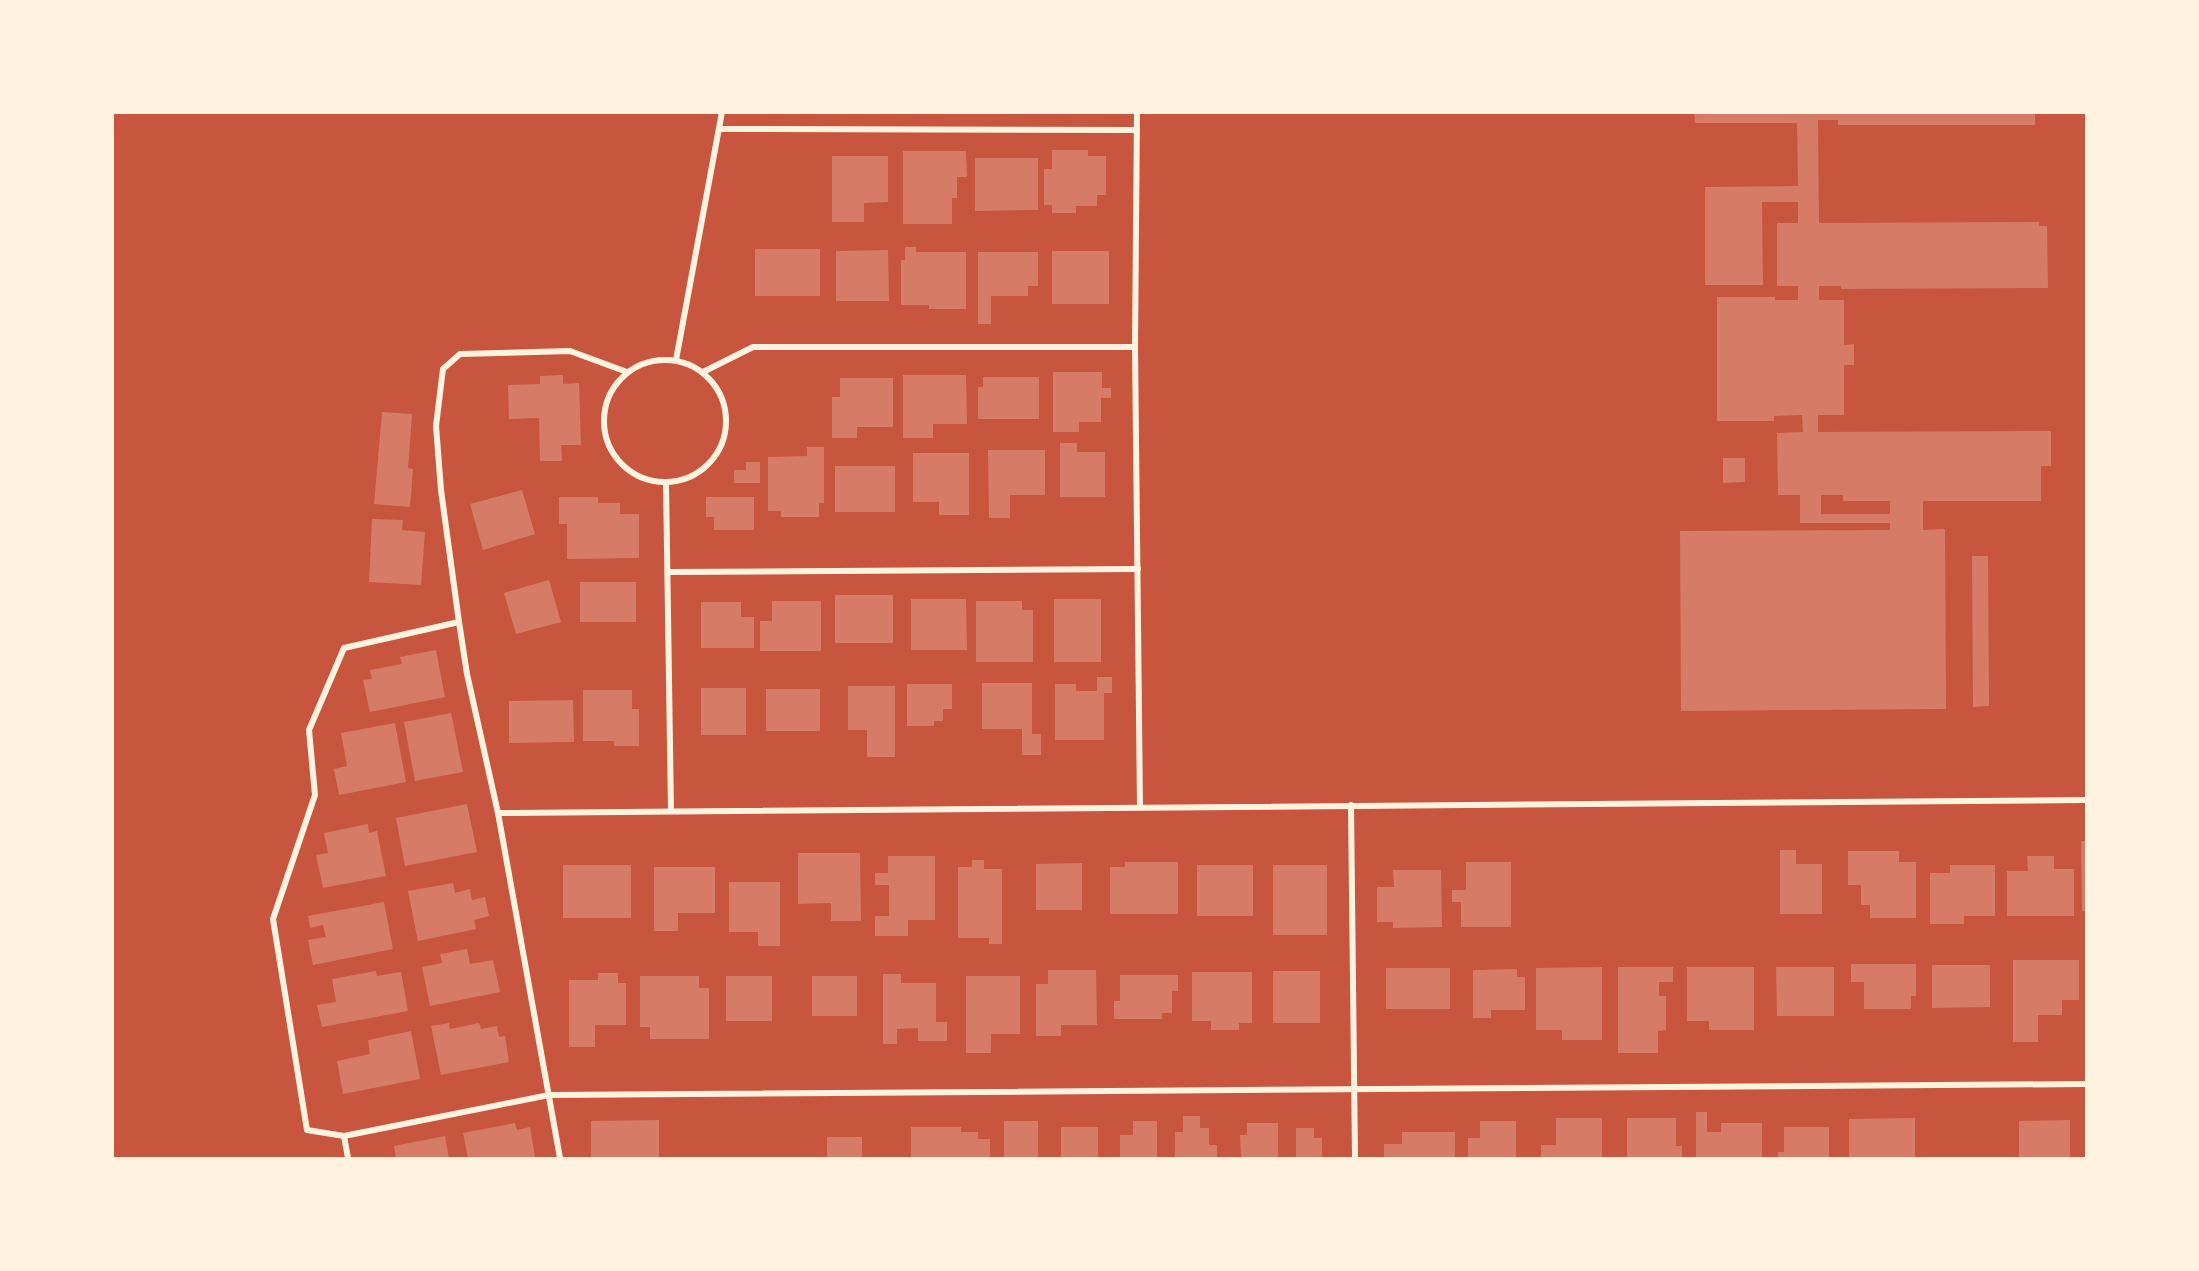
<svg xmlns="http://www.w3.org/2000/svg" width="2199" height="1271" font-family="Rubik,sans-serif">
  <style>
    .building { fill: #d67c66; fill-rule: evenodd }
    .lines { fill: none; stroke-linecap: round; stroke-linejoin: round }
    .minor { stroke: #fff3e0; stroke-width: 6 }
  </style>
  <rect width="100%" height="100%" fill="#c8553d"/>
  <g class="building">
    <path d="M1694 112H2035V125H1838V120H1818L1819 223 2039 222V226H2047L2048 288 1841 289V286H1819V300H1844V345L1854 344V365H1844V415H1818V432L2051 431V466H2041V501H1923V530L1945 529 1946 709 1681 711 1680 531 1890 530V523H1800V495H1778L1777 433 1803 432 1802 415 1774 416V421H1717V297H1775V300H1798V286H1777V223H1798V202H1762L1763 285H1705V187L1798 186 1797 123H1695ZM1821 495H1843V501H1890V514H1821Z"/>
    <polygon points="1052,150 1088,150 1088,156 1106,156 1106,195 1097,195 1097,206 1076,206 1076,213 1052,213 1052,205 1044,205 1044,169 1052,169"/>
    <polygon points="903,151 966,151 967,177 957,177 957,198 952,198 952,224 903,224"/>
    <polygon points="832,156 888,156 888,202 864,203 864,222 832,222"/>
    <polygon points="975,158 1038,158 1038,210 975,211"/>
    <polygon points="905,247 916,247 916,252 966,252 966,309 929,309 929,305 901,305 901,260 905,260"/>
    <rect x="755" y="249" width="65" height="47"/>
    <polygon points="888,250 889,301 836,301 836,251"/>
    <rect x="1052" y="251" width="57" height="53"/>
    <polygon points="978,252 1038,252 1038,286 1028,286 1028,296 991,296 991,324 978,324"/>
    <polygon points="1053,372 1102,372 1102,388 1111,388 1111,398 1101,398 1101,422 1079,422 1079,432 1053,432"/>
    <polygon points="563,375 563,384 579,383 581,445 561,445 562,461 540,461 539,418 509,419 508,385 540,384 540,376"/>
    <polygon points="903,375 966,375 967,424 933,424 933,438 903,438"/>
    <polygon points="983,377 1039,377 1039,419 978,419 978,387 983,387"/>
    <polygon points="840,378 893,378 893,427 857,427 857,438 832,438 832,397 840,397"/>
    <polygon points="382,412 412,414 408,468 413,469 410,507 374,504"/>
    <polygon points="1060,443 1077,443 1077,452 1105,452 1105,497 1060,497"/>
    <polygon points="807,447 824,447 824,503 819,503 819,517 781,517 781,511 768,511 768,457 807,456"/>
    <polygon points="988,450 1045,450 1045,495 1010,495 1010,518 989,518"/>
    <polygon points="913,453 969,453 969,515 939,515 939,502 913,502"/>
    <polygon points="1723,458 1745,458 1745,482 1723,483"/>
    <polygon points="746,462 760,462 760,483 734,483 734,470 746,470"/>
    <rect x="835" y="466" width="60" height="46"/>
    <polygon points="522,490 535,534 483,550 470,504"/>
    <polygon points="559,497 598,497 598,503 620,503 620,514 639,514 639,558 567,559 567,524 559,524"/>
    <polygon points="706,497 754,497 754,530 714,530 714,517 706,517"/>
    <polygon points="372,519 403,520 402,530 425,532 421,585 369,582"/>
    <polygon points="1972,556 1988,556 1989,706 1973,707"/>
    <polygon points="549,580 561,622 516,634 504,593"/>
    <rect x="580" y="582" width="56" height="40"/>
    <rect x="835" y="595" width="58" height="48"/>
    <polygon points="911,599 966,599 967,650 911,650"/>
    <rect x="1054" y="599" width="47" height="63"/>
    <polygon points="772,601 821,601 821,651 760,651 760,621 772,621"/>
    <polygon points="976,601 1022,601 1022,610 1033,610 1033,662 976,662"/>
    <polygon points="701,602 741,602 741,617 754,617 754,648 701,648"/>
    <polygon points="436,650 445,697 370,712 363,680 372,679 370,670 402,664 400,657"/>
    <polygon points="1097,677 1112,677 1112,693 1104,693 1104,740 1055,740 1055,684 1076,684 1076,691 1097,691"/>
    <polygon points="982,683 1032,683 1032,734 1041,734 1041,755 1022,755 1022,729 982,729"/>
    <polygon points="907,684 952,684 952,709 943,709 943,721 934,721 934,726 907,726"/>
    <polygon points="848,686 895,686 895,757 867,757 867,730 848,730"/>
    <rect x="701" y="688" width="45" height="47"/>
    <rect x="766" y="689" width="54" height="42"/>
    <polygon points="583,690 632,690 632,709 639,709 639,746 614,746 614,741 583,741"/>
    <polygon points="573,700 574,742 509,743 509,701"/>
    <polygon points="451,713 463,772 415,781 404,722"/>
    <polygon points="395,723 406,782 339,795 334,769 347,766 341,733"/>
    <polygon points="467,804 477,852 405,866 396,818"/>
    <polygon points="368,824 369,833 377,831 386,876 323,888 316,855 328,853 324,833"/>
    <polygon points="2081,841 2086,841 2086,911 2082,911"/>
    <polygon points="1780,850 1796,850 1796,864 1822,864 1822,914 1780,914"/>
    <polygon points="1848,851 1899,851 1899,862 1916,862 1916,918 1870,918 1870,905 1861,905 1861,885 1848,885"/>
    <polygon points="798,853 860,853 861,921 831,921 831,903 798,904"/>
    <polygon points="888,856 935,856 935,920 908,920 908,936 875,936 875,916 889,916 889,885 875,885 875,873 888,873"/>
    <polygon points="2027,856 2054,856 2054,869 2074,869 2074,916 2007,916 2007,871 2028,871"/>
    <polygon points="972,860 984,860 984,869 1002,869 1002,944 989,944 989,938 958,938 958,867 972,867"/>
    <polygon points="1125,862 1178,862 1178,914 1110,914 1110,867 1125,867"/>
    <polygon points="1466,862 1511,862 1511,927 1461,927 1461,902 1452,902 1452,890 1466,890"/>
    <polygon points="1082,863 1082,910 1036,910 1036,864"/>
    <rect x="563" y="865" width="68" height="53"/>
    <rect x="1197" y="865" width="56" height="51"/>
    <rect x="1273" y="865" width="54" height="70"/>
    <polygon points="1950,865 1995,865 1995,916 1964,916 1964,924 1930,924 1930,873 1950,873"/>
    <polygon points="654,867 715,867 715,913 678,913 678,931 654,931"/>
    <polygon points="1393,870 1441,870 1442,927 1393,928 1393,922 1377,922 1377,887 1394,887"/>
    <polygon points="729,882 780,882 780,946 758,946 758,932 729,932"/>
    <polygon points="453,883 455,893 470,889 472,900 485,897 489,916 474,920 476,929 418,941 408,891"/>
    <polygon points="384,902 393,949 313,965 308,940 326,937 323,925 310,928 308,916"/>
    <polygon points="467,949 470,964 493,960 500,992 430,1006 422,967 442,963 440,954"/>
    <polygon points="2013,960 2079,960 2079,1000 2062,1000 2062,1015 2038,1015 2038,1042 2013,1042"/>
    <polygon points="1851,964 1916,964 1916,996 1911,996 1911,1009 1864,1009 1864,982 1851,982"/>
    <polygon points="1932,965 1990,965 1990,1007 1932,1008"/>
    <polygon points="1602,967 1602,1040 1562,1040 1562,1030 1536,1030 1536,968"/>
    <polygon points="1618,967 1673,967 1673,982 1659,982 1659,996 1666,996 1666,1030 1658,1031 1658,1053 1618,1053"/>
    <polygon points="1687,967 1754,967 1754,1030 1709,1030 1709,1021 1687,1021"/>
    <polygon points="1776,967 1834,967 1834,1016 1777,1016"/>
    <rect x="1386" y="968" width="64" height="41"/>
    <polygon points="1517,969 1517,977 1525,977 1525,1010 1491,1010 1491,1018 1473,1018 1473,970"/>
    <polygon points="1048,970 1096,970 1097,1025 1061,1025 1061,1036 1036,1036 1036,984 1048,984"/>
    <polygon points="376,971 377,976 401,972 408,1011 322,1027 317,1005 336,1002 332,979"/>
    <rect x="1273" y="971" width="47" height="52"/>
    <polygon points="1192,972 1252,972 1252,1023 1239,1023 1239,1030 1211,1030 1211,1021 1192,1021"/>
    <polygon points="598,973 618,973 618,983 626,983 626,1025 595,1025 595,1047 569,1047 569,980 598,980"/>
    <polygon points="883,974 901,974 901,983 936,983 936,1022 947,1022 947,1041 918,1041 918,1028 897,1029 897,1044 883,1044"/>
    <polygon points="1120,975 1178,975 1178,991 1172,991 1172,1013 1162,1013 1162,1019 1114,1019 1114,1001 1120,1001"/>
    <polygon points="640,976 699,976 699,988 709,988 709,1039 650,1039 650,1027 640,1027"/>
    <rect x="726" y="976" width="46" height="45"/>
    <rect x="812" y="976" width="45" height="40"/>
    <polygon points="966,976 1020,976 1020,1034 991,1034 991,1053 966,1053"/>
    <polygon points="449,1023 450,1029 479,1023 481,1029 497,1026 499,1037 505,1036 509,1062 441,1075 431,1026"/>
    <polygon points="411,1031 420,1079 343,1094 337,1061 370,1054 368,1040"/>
    <polygon points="1696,1112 1707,1112 1707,1132 1721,1132 1721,1123 1762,1123 1762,1158 1696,1158"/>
    <polygon points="1183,1116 1200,1116 1200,1128 1209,1128 1209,1145 1217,1145 1217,1158 1175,1158 1175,1132 1183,1132"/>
    <polygon points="1556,1118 1602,1118 1602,1158 1541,1158 1541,1145 1556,1145"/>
    <polygon points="1627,1118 1676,1118 1676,1146 1682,1146 1682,1158 1627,1158"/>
    <polygon points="1915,1118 1915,1158 1849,1158 1849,1119"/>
    <polygon points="659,1120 659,1158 591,1158 591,1121"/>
    <polygon points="2070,1120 2070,1158 2019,1158 2019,1121"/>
    <rect x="1004" y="1121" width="34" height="37"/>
    <polygon points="1133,1121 1157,1121 1157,1158 1120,1158 1120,1135 1133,1135"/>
    <polygon points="1480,1121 1516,1121 1516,1158 1468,1158 1468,1138 1480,1138"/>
    <polygon points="515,1123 517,1130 530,1127 535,1157 468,1158 463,1133"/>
    <polygon points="1247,1123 1278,1123 1278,1158 1241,1158 1240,1135 1247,1135"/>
    <polygon points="911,1127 961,1127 961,1132 978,1132 978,1139 990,1139 990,1158 911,1158"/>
    <rect x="1061" y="1127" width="37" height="31"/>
    <polygon points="1784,1127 1829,1127 1829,1158 1778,1158 1778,1152 1784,1152"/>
    <polygon points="1296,1128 1314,1128 1314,1138 1322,1138 1322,1158 1296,1158"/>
    <polygon points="1402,1132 1455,1132 1455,1158 1384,1158 1384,1144 1402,1144"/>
    <polygon points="445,1136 449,1158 396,1158 394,1146"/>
    <rect x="827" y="1137" width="35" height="21"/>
  </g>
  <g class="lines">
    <g class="minor">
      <polyline points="1137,112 1135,347 1140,807"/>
      <polyline points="719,129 1136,130"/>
      <circle cx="665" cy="421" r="61"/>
      <polyline points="676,360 722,112"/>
      <polyline points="703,372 753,347 1135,347"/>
      <polyline points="666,483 671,811"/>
      <polyline points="669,572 1138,569"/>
      <polyline points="1351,805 1355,1158"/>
      <polyline points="498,813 2086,800"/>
      <polyline points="344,1136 307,1130 273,919 315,795 309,730 344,648 459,622"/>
      <polyline points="348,1158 344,1136 549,1095 2086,1084"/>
      <polyline points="560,1158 498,813 467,674 459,622 441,490 436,426 443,369 460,354 570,351 627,372"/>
    </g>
  </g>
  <rect width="2199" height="1271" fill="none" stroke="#fff3e0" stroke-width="228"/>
</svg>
